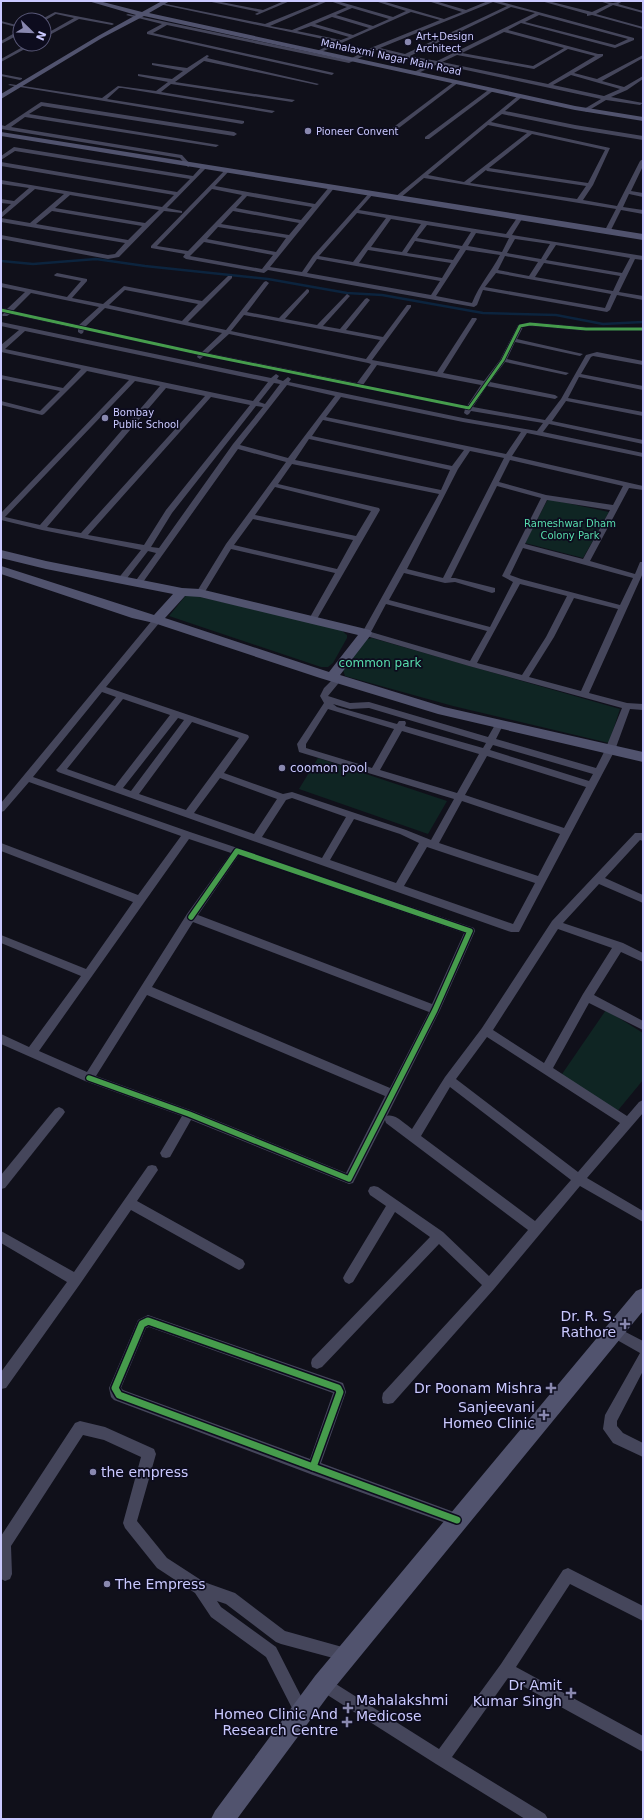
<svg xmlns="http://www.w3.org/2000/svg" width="644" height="1820" font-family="'DejaVu Sans',sans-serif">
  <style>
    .green { fill: #0f2523 }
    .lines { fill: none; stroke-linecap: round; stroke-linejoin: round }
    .stream { stroke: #0c243e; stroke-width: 2.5 }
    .street { fill: #45465b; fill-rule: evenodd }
    .secondary { fill: #51536e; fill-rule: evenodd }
    .cycleway-far2-casing { stroke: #0d0c1e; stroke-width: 4.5 }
    .cycleway-far1-casing { stroke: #0d0c1e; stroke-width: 8 }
    .cycleway-casing { stroke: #0d0c1e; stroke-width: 10 }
    .cycleway-far2 { stroke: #469c4c; stroke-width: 3 }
    .cycleway-far1 { stroke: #469c4c; stroke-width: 5.5 }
    .cycleway { stroke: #469c4c; stroke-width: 7 }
    .poi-dot { fill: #8988af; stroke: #0d0c1e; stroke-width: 1.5 }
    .labels { text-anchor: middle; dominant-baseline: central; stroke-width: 3.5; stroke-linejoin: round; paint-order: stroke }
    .far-poi-label { font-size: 10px; fill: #cac9ff; stroke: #0d0c1e; text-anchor: start }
    .far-street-label { font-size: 10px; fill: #cac9ff; stroke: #0d0c1e }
    .far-park-label { font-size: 10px; fill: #57ddad; stroke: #0d0c1e }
    .park-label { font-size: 12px; fill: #57ddad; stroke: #0d0c1e }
    .poi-label { font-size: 12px; fill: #cac9ff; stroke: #0d0c1e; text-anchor: start }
    .near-poi-label { font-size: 14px; fill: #cac9ff; stroke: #0d0c1e; text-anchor: end }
  </style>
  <rect width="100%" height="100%" fill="#10101a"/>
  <g class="green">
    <polygon points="548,499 609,512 583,558 525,543"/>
    <polygon points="187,594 340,629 347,635 347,638 333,663 328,667 321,667 169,616"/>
    <polygon points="372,638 620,709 609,743 453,706 345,676 343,670 364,640"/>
    <polygon points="318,758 447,801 428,834 299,789"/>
    <polygon points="606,1010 643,1033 643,1080 615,1114 560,1077"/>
  </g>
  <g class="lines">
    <polyline class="stream" points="1,261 33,264 96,259 145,266 268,279 347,293 382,295 483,313 556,315 603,324 643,322"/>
    <g class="street">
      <polygon points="207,1 216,1 263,10 284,1 290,1 257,15 255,14 259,12"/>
      <path d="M322 1H328L270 26 292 30 347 7 330 1H337L393 17 406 11 375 1H382L444 19 462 12 428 1H435L466 10 488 1H498L634 38V40L615 48 521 23 508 30 598 54H603V56L574 73 597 79 643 55V58L602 81 624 87 643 76V79L627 90 611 97 643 103 640 105 606 100 586 112 584 109 601 99 438 64 416 74 414 72 432 63 376 50 349 63 167 25 153 33 334 73 332 75 147 34V32L162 24 126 15 128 14 348 60 373 47 440 20 411 12 319 53 317 51 337 42 159 4 161 3 265 24ZM493 2 507 6 405 54 380 48ZM511 7 535 13 437 61 410 56ZM352 8 389 19 373 26 336 15ZM539 15 628 39 615 45 525 22ZM332 17 369 28 353 35 315 24ZM311 26 349 37 341 40 297 31ZM504 32 564 48 533 66 462 53ZM568 49 595 56 548 84 442 62 457 55 534 69ZM571 75 620 89 604 96 553 85Z"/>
      <polygon points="541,1 548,1 592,12 609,4 599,1 613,3 623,1 618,4 643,11 643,13 613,5 596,14 643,27 643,29 592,15 587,16 587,14"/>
      <polygon points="55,12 112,23 114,24 112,25 79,19 44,38 44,35 74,18 56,14 44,21 40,20"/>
      <polygon points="1,21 20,26 20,28 1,23"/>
      <polygon points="18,31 20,31 20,34 1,44 1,41"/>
      <polygon points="28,44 34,44 1,62 1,59"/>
      <polygon points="207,55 209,56 207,58 319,84 317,85 204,61 175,82 295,100 292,102 171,84 161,92 275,111 272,113 122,88 119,88 107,99 244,121 244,123 242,124 8,85 10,84 102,98 118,86 156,91 168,82 138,76 138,74 172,79 183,71 152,65 152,63 187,68"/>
      <polygon points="1,74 22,78 22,79 20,80 1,76"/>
      <polygon points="455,81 459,82 391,134 387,134 387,132"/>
      <polygon points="491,88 493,91 429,139 425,139 425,137"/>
      <path d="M520 94 522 97 505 111 575 125 643 136V140L575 129 502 114 491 122 610 148 593 185 583 200 617 206 640 161 643 159V166L631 191 643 193V197L629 194 623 207 643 210V214L621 210 610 232 607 234 604 232 616 209 424 178 399 199H395V197ZM488 125 527 133 464 182 428 175ZM532 134 605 150 588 183 489 168ZM486 170 487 171 586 186 577 199 470 183Z"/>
      <polygon points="41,102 234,132 237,134 234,136 42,106 29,114 219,145 216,147 25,117 11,127 182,155 191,165 188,167 180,158 1,129 1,125 5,126"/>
      <path d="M14 147 193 176 202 166 207 167 167 208 182 211V213L164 211 119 257 108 259 1 239V235L108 255 115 254 125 243 1 222V218L30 223 64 194 35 189 1 218V213L11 204 1 203V199L14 201 29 188 1 184V180L162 207 174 195 1 166V162L177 192 190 179 15 151 1 160V156ZM70 195 159 210 145 223 55 208ZM52 211 142 226 128 240 36 224Z"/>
      <path d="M226 169 229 171 215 186 315 204 330 186 335 187 270 267 302 272 313 256 371 191 374 193 359 210 506 234 517 218 519 217 522 219 512 235 643 256V260L635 259 619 292 643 296V300L617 295 610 310 607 312 483 290 477 305 474 307 268 270 264 273 186 259 183 257 185 254 151 248V246ZM212 189 242 195 188 251 157 246ZM247 196 312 207 301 220 236 208ZM233 211 299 223 289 235 221 224ZM357 213 386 218 353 262 319 256ZM391 219 421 224 402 252 371 247ZM427 225 471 232 462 246 417 238ZM218 227 286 238 276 252 207 239ZM476 233 508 238H509L502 252 468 246ZM515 239 550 244 541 259 507 253ZM415 241 460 249 453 260 407 253ZM204 242 273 255 262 269 190 256ZM556 245 630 258 622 273 546 260ZM368 250 451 263 442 278 359 263ZM466 250 500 255C491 272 479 285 472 303L436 296ZM505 256 538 262 529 276 498 270ZM317 259 440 281 431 295 307 273ZM544 263 620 276 613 291 535 277ZM496 273 611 294 605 308 485 287Z"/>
      <path d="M57 273 87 279V281L72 298 103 304 124 286 202 301 228 276H232V278L188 322 226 330 264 282 266 281 269 283 247 312 279 318 307 289 309 290V292L285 319 317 325 347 294 350 296 349 297 323 326 340 329 365 299 367 298 370 300 346 330 383 337 407 305H411V307L372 360 437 372 472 318H476L477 319 443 373 484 381 500 360 518 325 530 322 586 327H643V331H586L530 326 523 327 517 339 583 354 580 356 515 342 507 359 569 373 566 375 505 362 490 382 555 395 558 397 555 399 487 386 473 407 545 420 561 399 586 355 597 352 643 361V365L593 356 591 357 581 374 643 386V390L579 377 568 398 643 412V416L566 401 552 421 643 440V444L549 424 543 432 643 453V457L527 433 512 456 643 486V490L629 488 590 561 635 574 640 562H643V573L589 693 627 703 643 704V710L630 709 615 750 519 932H511L58 772 56 770 58 768 116 697 102 692 33 777 190 832 474 928 475 931 440 1010 387 1116C395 1113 406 1125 412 1129L445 1077 482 1028 552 921 635 833H643V841L640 840 605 878 643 895V903L599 884 563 923 623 943 643 953V962L621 952 594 995 643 1021V1030L589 1003 553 1068 627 1116 639 1102 643 1100V1113L587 1178 643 1211V1222L580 1186 494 1289 393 1403 388 1404 383 1403 382 1398 383 1393 482 1285 439 1244 322 1367 317 1369 312 1367 311 1363 312 1359 430 1237 395 1212 353 1282 349 1284 345 1282 343 1278 345 1274 386 1206 370 1195 368 1191 370 1187 374 1186 378 1187 443 1232 489 1276 528 1230 386 1123 385 1120 353 1183 349 1184 191 1120 170 1157 166 1158 162 1157 160 1153 182 1116 85 1081 1 1044V1034L29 1047 81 976 1 943V935L86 969 133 902 1 851V843L138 895 181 836 29 782 4 811 1 812V803L154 618H160V622L106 687 248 735 249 737 248 739 224 773 283 794 292 792 406 830 431 840 454 799 299 752 297 744 324 703 320 696 324 688 335 677H341L342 679 328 696 350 703 369 702 488 737 496 723 499 722 503 725 496 739 596 768 605 750 622 708 469 666 363 635 362 633 439 494 292 464 278 484 379 508 380 510 317 619 313 622 309 619 335 573 231 549 203 595 200 596 196 593 226 544 286 462 238 449 141 585H138L134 583 156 553 148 551 124 582H121L117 580 141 550 42 530 1 520V513L129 380 87 371 44 414 42 415 1 405V401L40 411 60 391 1 379V375L63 388 81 369 1 352V345L19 330 1 326V322L271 378 276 374 279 376 277 379 283 381 288 377 291 379 289 382 463 418 537 431 543 423 471 411 469 414 467 415 464 413 465 409 204 356 200 359 197 357 198 355 84 330 83 333 81 334 78 332V329L10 314 7 316H3L2 315 4 313 1 312V308L7 309 25 292 1 287V283L67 297 81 281 55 276 54 275ZM125 290 198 304 182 321 109 305ZM31 293 99 307 79 325 13 311ZM105 308 222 333 202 352 85 327ZM244 315 380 340 366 359 231 331ZM25 331 268 382 253 401 5 349ZM229 334 368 363 371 364 357 383 208 353ZM377 365 481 385 467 406 363 385ZM135 381 160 386 40 525 5 517ZM274 383 280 384 265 404 259 402ZM287 385 335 396 288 458 240 445ZM166 388 205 396 81 533 47 527ZM211 397 250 405 166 510 144 545 88 535ZM341 397 463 422 521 432 506 454 326 417ZM256 406 263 407 233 444 159 548 151 547 172 513ZM323 420 464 450 452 466 312 436ZM309 439 450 470 441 490 295 460ZM470 451 504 458 443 578 407 569 458 469ZM510 460 623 486 613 505 546 495 499 482ZM497 486 541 498 502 576 513 582 490 627 389 600 404 573 445 583 455 582 492 593 495 592V588L455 578H451ZM275 487 371 511 356 536 255 515ZM547 500 610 510 583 559 525 544ZM253 519 353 540 337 569 234 545ZM523 548 633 578 620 605 521 579 510 575ZM520 584 567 596 546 637 522 675 477 663ZM574 598 618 609 581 691 529 677 554 637ZM386 604 487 631 470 661 371 632ZM123 699 170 715 115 786 67 769ZM333 704 350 709 369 708 486 743 483 748 405 726 406 723 405 721H399L397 724 337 707ZM328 709 394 729 372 768 306 748V744ZM178 718 184 720 131 791 123 788ZM192 722 239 738 186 810 139 794ZM402 731 479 754 457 793 380 770ZM493 745 593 774 589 781 490 750ZM487 756 586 787 564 828 465 795ZM220 778 277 799 254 834 194 813ZM292 798 346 817 322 858 262 837 286 800ZM462 801 560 834 538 876 439 843ZM354 819 400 834 419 843 396 883 330 860ZM189 839 231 853 187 914 87 1072 39 1051ZM427 847 535 883 513 924 404 886ZM239 855 464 933 432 1004 198 915ZM193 922 429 1012 390 1088 152 987ZM558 929 612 948 583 994 544 1063 493 1030ZM147 995 385 1096 346 1173 193 1111 96 1076ZM487 1037 620 1123 578 1172 456 1079ZM450 1087 571 1180 535 1221 421 1136Z"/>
      <polygon points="59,1107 63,1109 65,1112 63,1115 5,1188 1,1189 1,1175 55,1109"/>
      <polygon points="152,1165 156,1166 158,1170 137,1201 243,1260 245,1264 243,1268 239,1270 235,1268 131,1210 80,1284 6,1388 1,1389 1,1372 67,1282 1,1243 1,1231 74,1272 148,1166"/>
      <path d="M148 1315 343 1383 346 1392 321 1463 462 1515 464 1520 462 1525 457 1527 313 1475 114 1400 111 1397 109 1388 138 1320ZM149 1327 333 1393 310 1459 123 1390 121 1388 146 1328Z"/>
      <polygon points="614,1326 643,1341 643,1371 617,1421 617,1426 623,1433 643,1443 643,1457 613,1443 603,1429 605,1415 640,1353 610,1336 608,1332 610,1328"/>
      <polygon points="80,1421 105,1427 154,1449 156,1454 137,1521 167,1558 204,1582 235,1593 285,1631 353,1650 355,1655 353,1660 348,1662 281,1644 276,1642 226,1604 217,1601 221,1607 276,1647 307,1708 309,1713 307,1718 302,1720 297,1718 266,1657 211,1617 195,1593 157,1568 125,1528 123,1523 141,1457 104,1440 83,1435 11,1546 12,1574 10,1579 5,1581 1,1579 1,1536 75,1423"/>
      <polygon points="568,1568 643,1606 643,1621 570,1584 516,1667 643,1736 643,1752 508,1678 452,1757 545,1814 548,1819 525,1819 436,1764 318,1689 316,1684 318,1679 323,1677 328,1679 439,1749 501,1664 563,1570"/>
    </g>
    <g class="secondary">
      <polygon points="88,1 99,1 142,12 162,1 170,1 149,13 575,106 643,117 643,121 575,110 144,16 102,38 1,99 1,94 98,36 136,15"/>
      <polygon points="1,132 643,234 643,240 1,136"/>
      <path d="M1 550 46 561 182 588 200 589 370 630 372 633 370 636 340 675 444 707 643 752V762L438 714 320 678 154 623 132 618 1 574V566L154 615 173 594 46 569 1 558ZM185 596 200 597 358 635 329 672 165 618Z"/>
      <polygon points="643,1288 643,1311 331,1692 237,1819 211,1819 215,1811 315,1676 636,1291"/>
    </g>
    <g class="cycleway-far2-casing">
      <polyline id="cycleway-far2" points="1,310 202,354 469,408 503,360 520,326 530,324 586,329 643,329"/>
    </g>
    <g class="cycleway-far1-casing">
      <polyline id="cycleway-far1" points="89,1078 189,1114 349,1179 435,1010 470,931 237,851 191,917"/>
    </g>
    <g class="cycleway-casing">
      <g id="cycleway">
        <polygon points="148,1321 338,1388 340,1392 313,1467 119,1395 115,1388 142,1324"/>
        <polyline points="313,1467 457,1520"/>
      </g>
    </g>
    <use href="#cycleway-far2" class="cycleway-far2"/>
    <use href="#cycleway-far1" class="cycleway-far1"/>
    <use href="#cycleway" class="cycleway"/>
  </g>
  <g class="poi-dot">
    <circle cx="408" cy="42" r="4"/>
    <circle cx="308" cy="131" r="4"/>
    <circle cx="105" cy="418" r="4"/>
    <circle cx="282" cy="768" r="4"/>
    <path d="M623 1318h4v4h4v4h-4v4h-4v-4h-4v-4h4z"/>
    <path d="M549 1382h4v4h4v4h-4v4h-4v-4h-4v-4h4z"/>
    <path d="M542 1409h4v4h4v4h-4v4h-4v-4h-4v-4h4z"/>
    <circle cx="93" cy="1472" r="4"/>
    <circle cx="107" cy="1584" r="4"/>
    <path d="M569 1687h4v4h4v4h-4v4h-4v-4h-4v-4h4z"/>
    <path d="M346 1702h4v4h4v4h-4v4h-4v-4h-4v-4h4z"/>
    <path d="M345 1716h4v4h4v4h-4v4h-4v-4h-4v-4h4z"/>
  </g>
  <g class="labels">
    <g class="far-poi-label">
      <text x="416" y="36">Art+Design<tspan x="416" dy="12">Architect</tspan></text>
      <text x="316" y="131">Pioneer Convent</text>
      <text x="113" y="412">Bombay<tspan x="113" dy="12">Public School</tspan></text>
    </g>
    <g class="far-street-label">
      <text transform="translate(391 57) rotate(12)">Mahalaxmi Nagar Main Road</text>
    </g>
    <g class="far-park-label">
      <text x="570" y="523">Rameshwar Dham<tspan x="570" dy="12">Colony Park</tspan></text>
    </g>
    <g class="park-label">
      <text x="380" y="663">common park</text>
    </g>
    <g class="poi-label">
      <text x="290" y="768">coomon pool</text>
    </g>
    <g class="near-poi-label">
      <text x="616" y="1316">Dr. R. S.<tspan x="616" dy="16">Rathore</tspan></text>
      <text x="542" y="1388">Dr Poonam Mishra</text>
      <text x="535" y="1407">Sanjeevani<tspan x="535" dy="16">Homeo Clinic</tspan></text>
      <text x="101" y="1472" text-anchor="start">the empress</text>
      <text x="115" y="1584" text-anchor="start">The Empress</text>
      <text x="562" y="1685">Dr Amit<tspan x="562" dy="16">Kumar Singh</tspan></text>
      <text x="356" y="1700" text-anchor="start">Mahalakshmi<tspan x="356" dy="16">Medicose</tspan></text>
      <text x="338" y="1714">Homeo Clinic And<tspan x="338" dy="16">Research Centre</tspan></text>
    </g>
  </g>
  <rect width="644" height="1820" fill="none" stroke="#cac9ff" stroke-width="4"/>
  <g transform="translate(32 32) rotate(113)"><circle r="19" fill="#0d0c1e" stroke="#595878"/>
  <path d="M0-3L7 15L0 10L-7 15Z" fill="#8988af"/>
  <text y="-6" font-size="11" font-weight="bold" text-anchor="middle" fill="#cac9ff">N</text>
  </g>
</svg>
